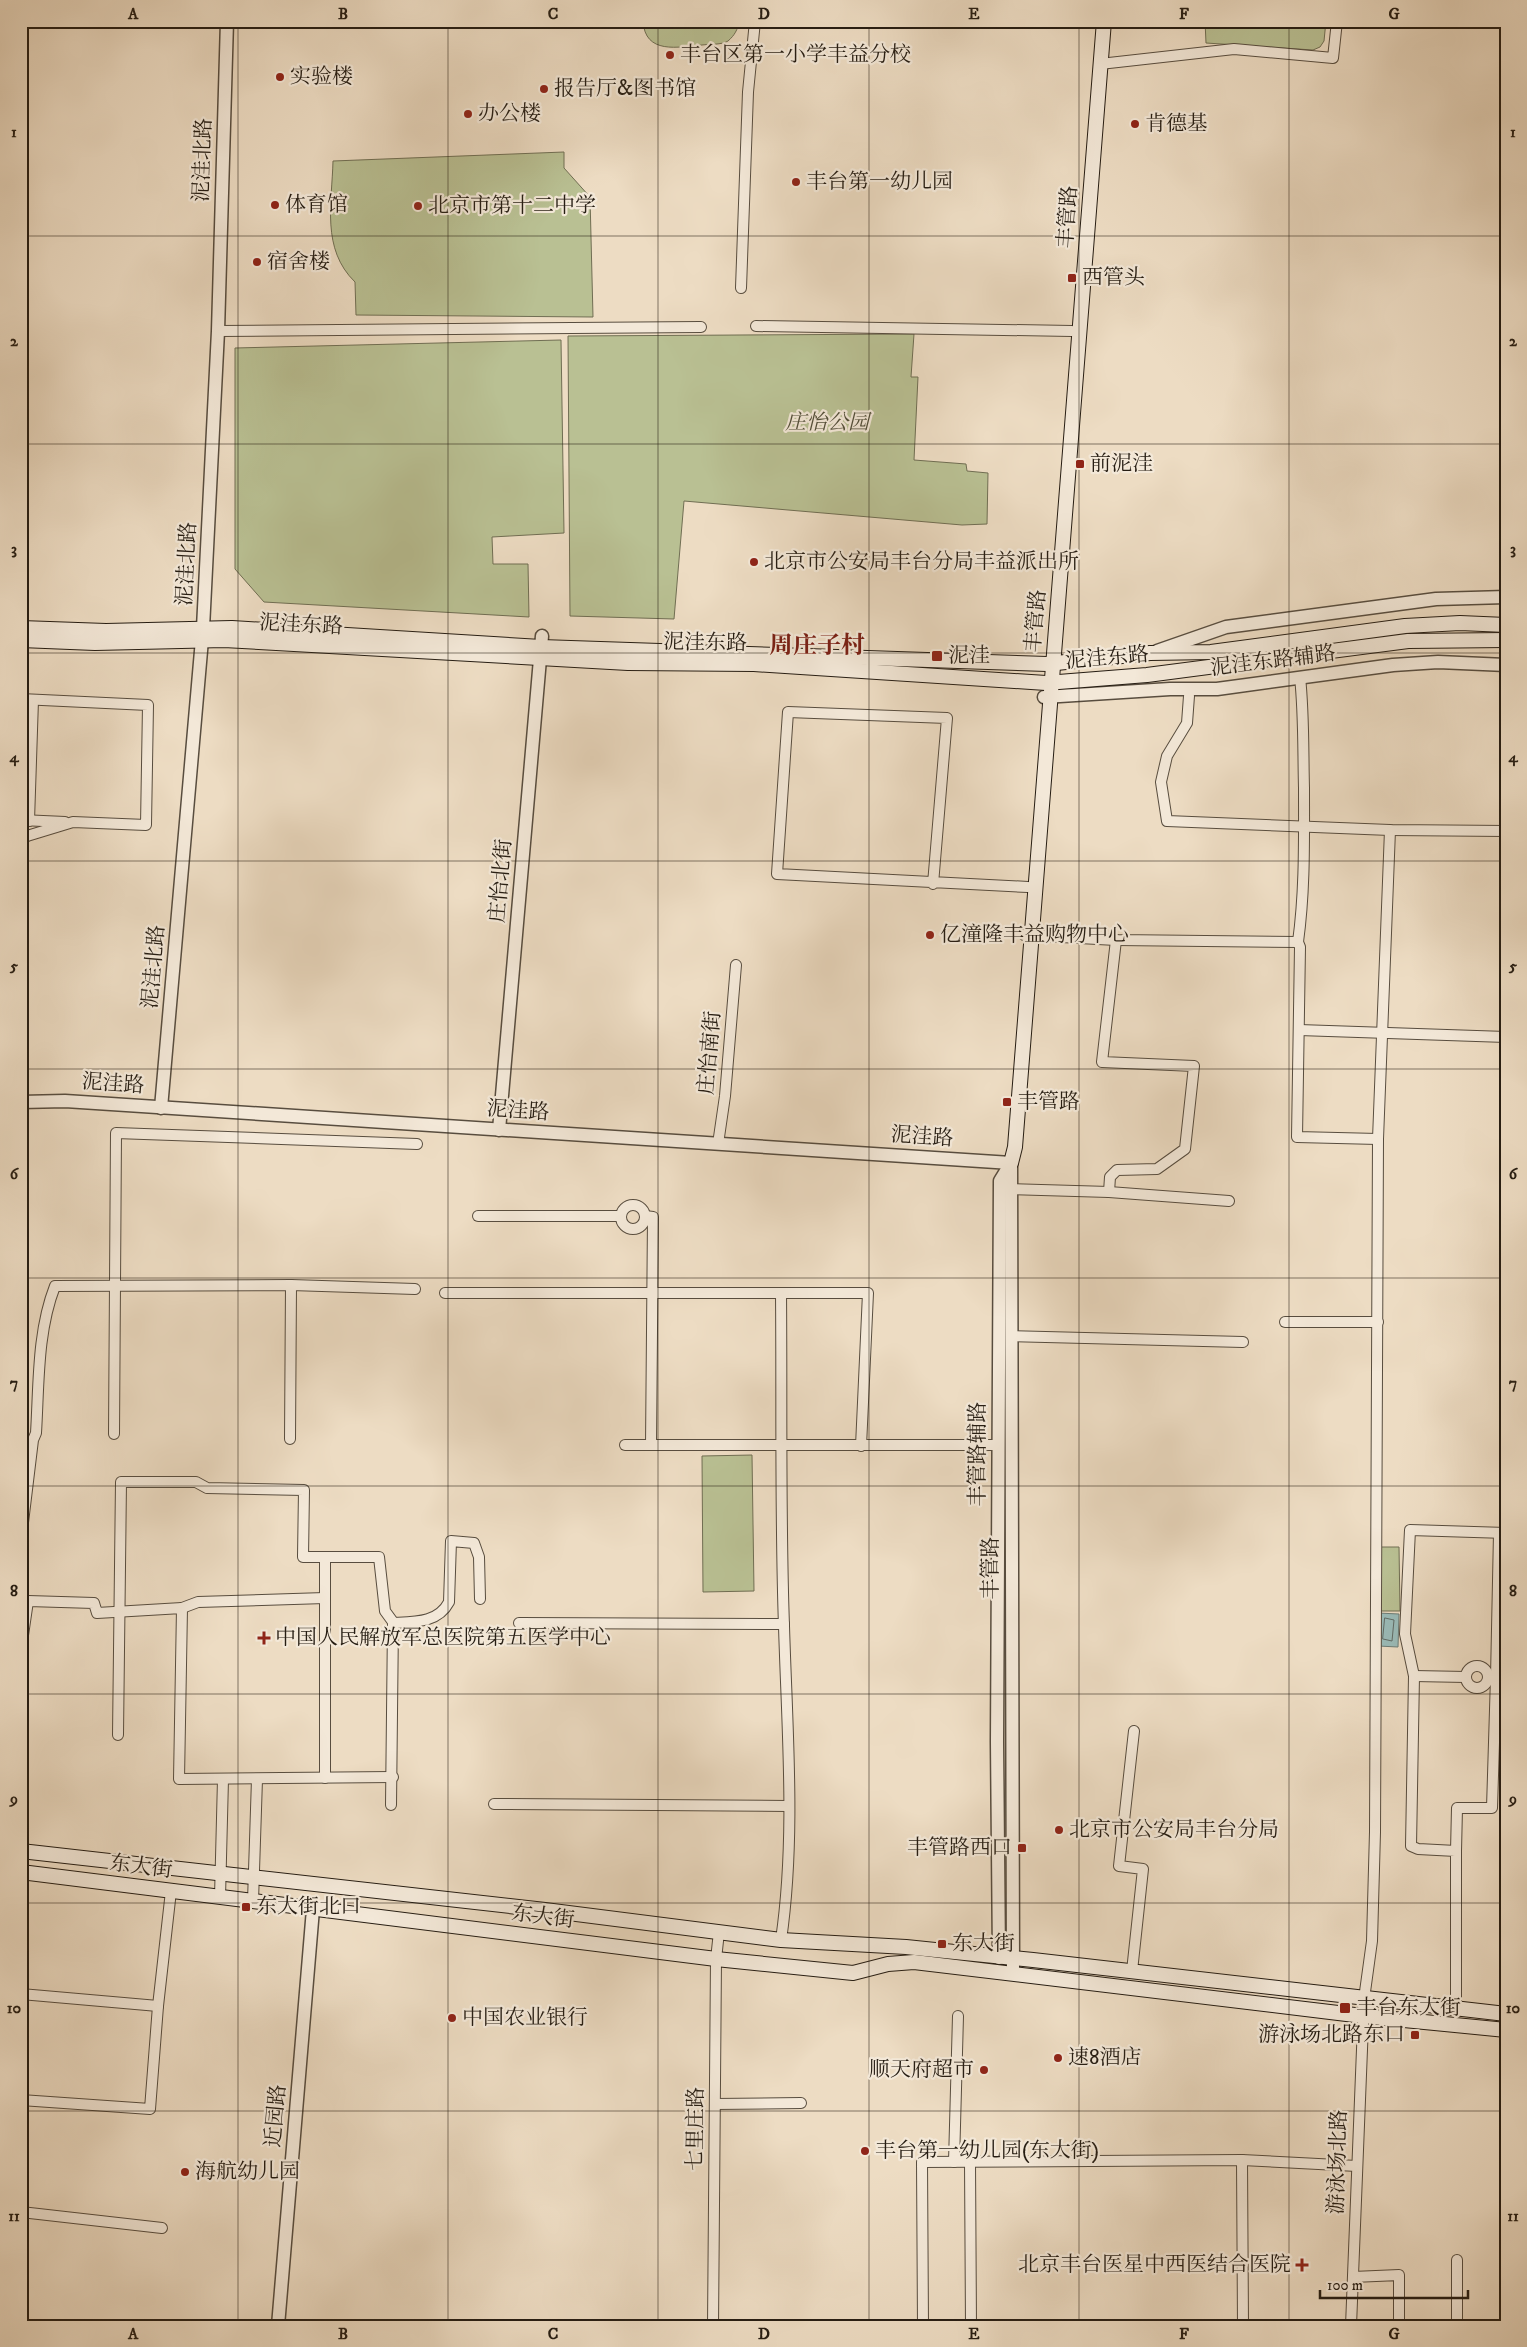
<svg xmlns="http://www.w3.org/2000/svg" width="1527" height="2347" font-family="'IM FELL DW Pica','Noto Serif SC',serif">
  <style>
    .green { fill: #b9c093; stroke: #706e53 }
    .water { fill: #9abbb8; stroke: #6c7c76 }
    .lines { fill: none; stroke-linecap: round; stroke-linejoin: round }
    .shore { stroke: #606c66; stroke-width: 1 }
    .minor-casing { stroke: #584d3f; stroke-width: 12 }
    .tertiary-casing { stroke: #584d3f; stroke-width: 15 }
    .secondary-casing { stroke: #261d13; stroke-width: 16 }
    .minor { stroke: #f3e8d8; stroke-width: 10 }
    .tertiary { stroke: #f3e8d8; stroke-width: 12 }
    .secondary { stroke: #f3e8d8; stroke-width: 14 }
    .grid { fill: none; stroke: #261d13; stroke-width: 1; stroke-opacity: 0.55 }
    .poi-dot { fill: #8f2418; stroke: #f3e8d8; stroke-width: 2 }
    .labels { text-anchor: middle; dominant-baseline: central; stroke-width: 4.5; stroke-linejoin: round; paint-order: stroke }
    .poi-label { font-size: 21px; fill: #261d13; stroke: #f3e8d8; text-anchor: start }
    .street-label { font-size: 21px; fill: #261d13; stroke: #f3e8d8 }
    .park-label { font-size: 21px; font-style: italic; fill: #524e39; stroke: #f3e8d8 }
    .quarter-label { font-size: 24px; font-weight: bold; fill: #7a1f14; stroke: #f3e8d8 }
    .neatline { fill: none; stroke: #261d13; stroke-width: 2 }
    .grid-label { font-size: 16px; text-anchor: middle; font-weight: bold; fill: #261d13 }
  </style>
  <rect width="100%" height="100%" fill="#eddcc3"/>
  <filter id="stains"><feTurbulence type="fractalNoise" baseFrequency=".004" numOctaves="4"/><feColorMatrix values="0 0 0 0 .2 0 0 0 0 .09 0 0 0 0 .02 0 0 0 .5 -.17"/></filter>
  <radialGradient id="worn" r=".72"><stop offset=".6" stop-color="#630" stop-opacity="0"/><stop offset="1" stop-color="#630" stop-opacity=".3"/></radialGradient>
  <g class="green">
    <path d="M643 21H740C737 30 735 35 728 41 722 45 709 44 702 45 678 47 645 55 643 21Z"/>
    <polygon points="1205,21 1326,21 1324,41 1320,47 1313,50 1206,43"/>
    <path d="M564 152V168L590 197 593 317 356 315 355 282C321 249 332 203 333 161Z"/>
    <polygon points="914,334 911,377 918,377 914,460 966,464 967,471 988,473 987,524 962,525 684,501 674,619 570,616 568,336"/>
    <polygon points="561,340 564,533 492,537 493,564 528,564 529,617 264,602 235,569 235,348"/>
    <polygon points="752,1455 754,1591 703,1592 702,1456"/>
    <polygon points="1379,1547 1399,1547 1400,1611 1379,1611"/>
  </g>
  <polygon class="water" points="1378,1613 1399,1614 1398,1647 1378,1646"/>
  <g class="lines">
    <polygon class="shore" points="1385,1618 1394,1620 1392,1641 1383,1639"/>
    <g class="minor-casing">
      <g id="minor">
        <polyline points="1100,64 1234,49 1333,58 1337,21"/>
        <polyline points="741,288 748,92 755,21"/>
        <polyline points="756,326 1072,331"/>
        <polyline points="218,331 701,327"/>
        <path d="M1300 677C1304 714 1303 751 1304 788 1304 840 1305 891 1298 942L1300 947 1297 1137 1378 1139"/>
        <polyline points="1189,696 1187,723 1167,756 1161,782 1167,821 1390,830 1506,831"/>
        <polyline points="21,699 148,705 146,825 73,822 27,836 21,841"/>
        <polyline points="21,820 65,822"/>
        <polyline points="29,821 33,700"/>
        <polyline points="933,884 947,718 788,712 777,874 1028,887"/>
        <polyline points="1024,935 1116,940 1298,942"/>
        <polyline points="1299,1030 1506,1037"/>
        <polyline points="718,1144 725,1096 736,965"/>
        <polyline points="1011,1189 1109,1192 1229,1201"/>
        <polyline points="1109,1192 1110,1177 1117,1170 1157,1169 1185,1149 1194,1066 1102,1062 1116,940"/>
        <circle cx="633" cy="1217" r="12"/>
        <polyline points="478,1216 621,1216"/>
        <polyline points="645,1216 653,1217 651,1445"/>
        <path d="M445 1293H781C782 1404 780 1515 784 1626 787 1730 796 1837 781 1940"/>
        <polyline points="781,1293 868,1293 861,1446"/>
        <polyline points="1285,1322 1378,1322"/>
        <polyline points="1011,1336 1243,1342"/>
        <polyline points="114,1434 116,1133 417,1144"/>
        <polyline points="290,1439 291,1285"/>
        <polyline points="625,1445 998,1445"/>
        <path d="M21 1539 33 1440 36 1433C39 1385 37 1332 55 1286L291 1285 415 1289"/>
        <polyline points="325,1557 325,1778"/>
        <polyline points="182,1608 198,1602 325,1598"/>
        <path d="M393 1623C415 1622 438 1623 449 1602L451 1541 474 1543 479 1557 480 1599"/>
        <polyline points="519,1623 784,1624"/>
        <polyline points="21,1649 28,1601 94,1603 97,1613 182,1608 179,1779 393,1777"/>
        <circle cx="1477" cy="1677" r="11"/>
        <polyline points="1414,1676 1466,1677"/>
        <polyline points="1488,1677 1496,1677 1499,1533"/>
        <polyline points="118,1735 121,1482 196,1482 207,1488 304,1490 303,1557 379,1557 385,1611 393,1622 391,1805"/>
        <polyline points="494,1804 788,1806"/>
        <polyline points="1456,1851 1457,1808 1492,1808 1496,1677 1506,1677"/>
        <polyline points="220,1897 223,1779"/>
        <polyline points="253,1901 257,1779"/>
        <polyline points="1132,1971 1143,1869 1119,1866 1134,1731"/>
        <polyline points="21,1994 158,2006"/>
        <polyline points="1456,2010 1456,1851 1418,1849 1411,1846 1414,1676 1405,1634 1410,1530 1506,1533"/>
        <polyline points="21,2100 150,2109 158,2006 171,1891"/>
        <polyline points="715,2104 801,2103"/>
        <polyline points="1242,2160 1357,2166"/>
        <polyline points="954,2162 958,2016"/>
        <polyline points="970,2162 971,2326"/>
        <polyline points="21,2212 162,2228"/>
        <polyline points="1457,2260 1457,2326"/>
        <polyline points="1353,2277 1399,2275 1399,2326"/>
        <polyline points="713,2326 716,1959 719,1932"/>
        <polyline points="923,2326 922,2162 1242,2160 1243,2326"/>
        <polyline points="1351,2326 1364,1999 1372,1941 1375,1832 1378,1139 1390,830"/>
      </g>
    </g>
    <g class="tertiary-casing">
      <g id="tertiary">
        <polyline points="1157,651 1226,627 1436,599 1506,597"/>
        <polyline points="1044,697 1170,689 1217,689 1393,665 1438,662 1506,665"/>
        <polyline points="21,1102 65,1101 1011,1163"/>
        <polyline points="161,1108 203,628 218,331 227,21"/>
        <polyline points="499,1130 542,636"/>
        <polyline points="1011,1163 1013,1973"/>
        <polyline points="999,1958 997,1742 1000,1181 1011,1163"/>
        <polyline points="278,2326 313,1909"/>
      </g>
    </g>
    <g class="secondary-casing">
      <g id="secondary">
        <polyline points="21,628 106,631 232,628 541,647 1047,664 1150,653 1211,652 1405,626 1460,623 1506,625"/>
        <polyline points="21,640 95,643 224,640 628,663 754,664 1046,683 1147,675 1408,641 1506,640"/>
        <polyline points="1011,1163 1015,1147 1104,21"/>
        <polyline points="21,1851 545,1910 781,1940 906,1947 1033,1960 1506,2014"/>
        <polyline points="21,1872 716,1959 853,1973 888,1964 914,1962 1363,2016 1506,2030"/>
      </g>
    </g>
    <use href="#minor" class="minor"/>
    <use href="#tertiary" class="tertiary"/>
    <use href="#secondary" class="secondary"/>
  </g>
  <path class="grid" d="M238 21V2326M448 21V2326M658 21V2326M869 21V2326M1079 21V2326M1289 21V2326M21 236H1506M21 444H1506M21 653H1506M21 861H1506M21 1069H1506M21 1278H1506M21 1486H1506M21 1694H1506M21 1903H1506M21 2111H1506"/>
  <g class="poi-dot">
    <circle cx="670" cy="55" r="5"/>
    <circle cx="280" cy="77" r="5"/>
    <circle cx="544" cy="89" r="5"/>
    <circle cx="468" cy="114" r="5"/>
    <circle cx="1135" cy="124" r="5"/>
    <circle cx="796" cy="182" r="5"/>
    <circle cx="275" cy="205" r="5"/>
    <circle cx="418" cy="206" r="5"/>
    <circle cx="257" cy="262" r="5"/>
    <rect x="1067" y="273" width="10" height="10" rx="2.5"/>
    <rect x="1075" y="459" width="10" height="10" rx="2.5"/>
    <circle cx="754" cy="562" r="5"/>
    <rect x="931" y="650" width="12" height="12" rx="2.5"/>
    <circle cx="930" cy="935" r="5"/>
    <rect x="1002" y="1097" width="10" height="10" rx="2.5"/>
    <path d="M261.5 1630.5h5v5h5v5h-5v5h-5v-5h-5v-5h5z"/>
    <circle cx="1059" cy="1830" r="5"/>
    <rect x="1017" y="1843" width="10" height="10" rx="2.5"/>
    <rect x="241" y="1902" width="10" height="10" rx="2.5"/>
    <rect x="937" y="1939" width="10" height="10" rx="2.5"/>
    <rect x="1339" y="2002" width="12" height="12" rx="2.5"/>
    <circle cx="452" cy="2018" r="5"/>
    <rect x="1410" y="2030" width="10" height="10" rx="2.5"/>
    <circle cx="1058" cy="2058" r="5"/>
    <circle cx="984" cy="2070" r="5"/>
    <circle cx="865" cy="2151" r="5"/>
    <circle cx="185" cy="2172" r="5"/>
    <path d="M1299.5 2257.5h5v5h5v5h-5v5h-5v-5h-5v-5h5z"/>
  </g>
  <g class="labels">
    <g class="poi-label">
      <text x="680" y="55">丰台区第一小学丰益分校</text>
      <text x="290" y="77">实验楼</text>
      <text x="554" y="89">报告厅&amp;图书馆</text>
      <text x="478" y="114">办公楼</text>
      <text x="1145" y="124">肯德基</text>
      <text x="806" y="182">丰台第一幼儿园</text>
      <text x="285" y="205">体育馆</text>
      <text x="428" y="206">北京市第十二中学</text>
      <text x="267" y="262">宿舍楼</text>
      <text x="1082" y="278">西管头</text>
      <text x="1090" y="464">前泥洼</text>
      <text x="764" y="562">北京市公安局丰台分局丰益派出所</text>
      <text x="948" y="656">泥洼</text>
      <text x="940" y="935">亿潼隆丰益购物中心</text>
      <text x="1017" y="1102">丰管路</text>
      <text x="275" y="1638">中国人民解放军总医院第五医学中心</text>
      <text x="1069" y="1830">北京市公安局丰台分局</text>
      <text x="1012" y="1848" text-anchor="end">丰管路西口</text>
      <text x="256" y="1907">东大街北口</text>
      <text x="952" y="1944">东大街</text>
      <text x="1356" y="2008">丰台东大街</text>
      <text x="462" y="2018">中国农业银行</text>
      <text x="1405" y="2035" text-anchor="end">游泳场北路东口</text>
      <text x="1068" y="2058">速8酒店</text>
      <text x="974" y="2070" text-anchor="end">顺天府超市</text>
      <text x="875" y="2151">丰台第一幼儿园(东大街)</text>
      <text x="195" y="2172">海航幼儿园</text>
      <text x="1291" y="2265" text-anchor="end">北京丰台医星中西医结合医院</text>
    </g>
    <g class="street-label">
      <text transform="translate(203 160) rotate(-88)">泥洼北路</text>
      <text transform="translate(1068 217) rotate(-86)">丰管路</text>
      <text transform="translate(187 564) rotate(-87)">泥洼北路</text>
      <text transform="translate(1036 621) rotate(-85)">丰管路</text>
      <text transform="translate(301 625) rotate(3)">泥洼东路</text>
      <text transform="translate(705 643) rotate(1)">泥洼东路</text>
      <text transform="translate(1107 658) rotate(-5)">泥洼东路</text>
      <text transform="translate(1273 661) rotate(-7)">泥洼东路辅路</text>
      <text transform="translate(501 881) rotate(-85)">庄怡北街</text>
      <text transform="translate(154 967) rotate(-85)">泥洼北路</text>
      <text transform="translate(710 1053) rotate(-85)">庄怡南街</text>
      <text transform="translate(113 1084) rotate(4)">泥洼路</text>
      <text transform="translate(518 1111) rotate(4)">泥洼路</text>
      <text transform="translate(922 1137) rotate(4)">泥洼路</text>
      <text transform="translate(978 1454) rotate(-90)">丰管路辅路</text>
      <text transform="translate(991 1568) rotate(-90)">丰管路</text>
      <text transform="translate(141 1867) rotate(7)">东大街</text>
      <text transform="translate(543 1917) rotate(7)">东大街</text>
      <text transform="translate(276 2116) rotate(-85)">近园路</text>
      <text transform="translate(696 2129) rotate(-89)">七里庄路</text>
      <text transform="translate(1338 2162) rotate(-88)">游泳场北路</text>
    </g>
    <g class="park-label">
      <text x="827" y="423">庄怡公园</text>
    </g>
    <g class="quarter-label">
      <text x="817" y="646">周庄子村</text>
    </g>
  </g>
  <rect width="1527" height="2347" fill="none" stroke="#eddcc3" stroke-width="55"/>
  <path d="M1320 2290v8h148v-8" fill="none" stroke="#261d13" stroke-width="2.5"/>
  <text x="1327" y="2290" font-size="15" fill="#261d13" stroke="#f3e8d8" stroke-width="4" paint-order="stroke">100 m</text>
  <rect x="28" y="28" width="1472" height="2292" class="neatline"/>
  <g class="grid-label">
    <text x="133" y="19">A</text>
    <text x="343" y="19">B</text>
    <text x="553" y="19">C</text>
    <text x="764" y="19">D</text>
    <text x="974" y="19">E</text>
    <text x="1184" y="19">F</text>
    <text x="1394" y="19">G</text>
    <text x="14" y="137">1</text>
    <text x="1513" y="137">1</text>
    <text x="14" y="346">2</text>
    <text x="1513" y="346">2</text>
    <text x="14" y="554">3</text>
    <text x="1513" y="554">3</text>
    <text x="14" y="762">4</text>
    <text x="1513" y="762">4</text>
    <text x="14" y="971">5</text>
    <text x="1513" y="971">5</text>
    <text x="14" y="1179">6</text>
    <text x="1513" y="1179">6</text>
    <text x="14" y="1388">7</text>
    <text x="1513" y="1388">7</text>
    <text x="14" y="1596">8</text>
    <text x="1513" y="1596">8</text>
    <text x="14" y="1804">9</text>
    <text x="1513" y="1804">9</text>
    <text x="14" y="2013">10</text>
    <text x="1513" y="2013">10</text>
    <text x="14" y="2221">11</text>
    <text x="1513" y="2221">11</text>
    <text x="133" y="2339">A</text>
    <text x="343" y="2339">B</text>
    <text x="553" y="2339">C</text>
    <text x="764" y="2339">D</text>
    <text x="974" y="2339">E</text>
    <text x="1184" y="2339">F</text>
    <text x="1394" y="2339">G</text>
  </g>
  <rect width="100%" height="100%" filter="url(#stains)"/>
  <rect width="100%" height="100%" fill="url(#worn)"/>
</svg>
